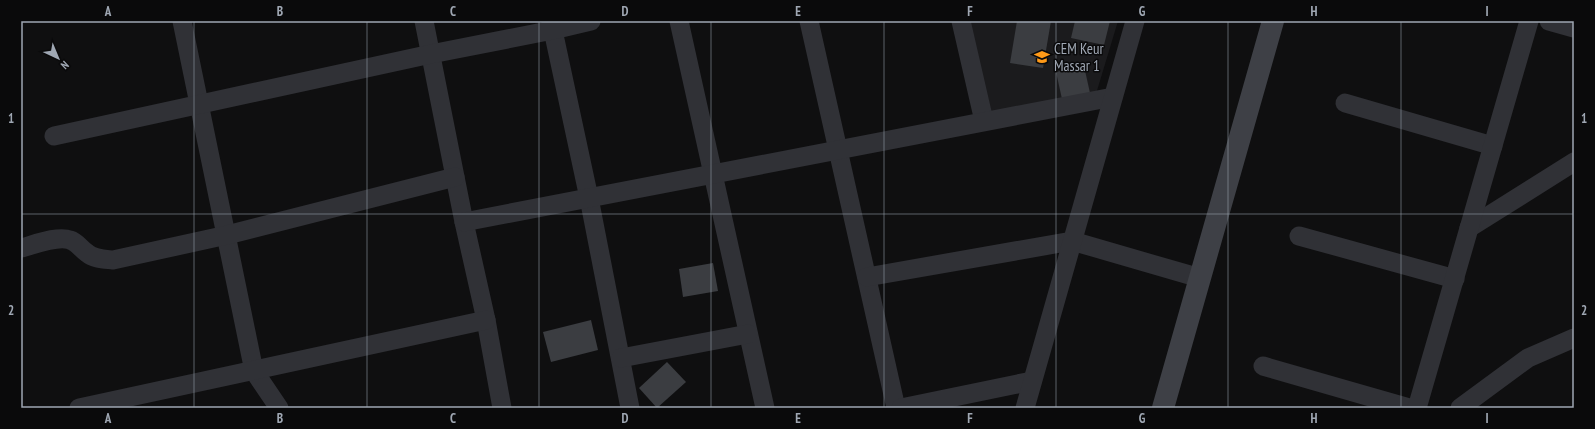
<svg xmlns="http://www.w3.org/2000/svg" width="1595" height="429" font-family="'PT Sans Narrow',sans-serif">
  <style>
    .built { fill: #1b1b1d }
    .building { fill: #3b3d41 }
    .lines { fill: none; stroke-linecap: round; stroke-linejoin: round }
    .street { stroke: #303136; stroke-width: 19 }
    .secondary { stroke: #3e4046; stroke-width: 22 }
    .grid { fill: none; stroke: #9fa7b3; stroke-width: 1; stroke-opacity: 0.55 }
    .labels { text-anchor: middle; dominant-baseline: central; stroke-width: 3; stroke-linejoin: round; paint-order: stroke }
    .poi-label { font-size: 15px; fill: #9fa7b3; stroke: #0a0a0b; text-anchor: start }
    .neatline { fill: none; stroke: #9fa7b3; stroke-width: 1.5 }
    .grid-label { font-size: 13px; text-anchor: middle; font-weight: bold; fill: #9fa7b3 }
  </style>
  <rect width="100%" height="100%" fill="#0f0f10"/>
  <polygon class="built" points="969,21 1118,21 1096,94 989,113"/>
  <g class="building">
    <polygon points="1017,21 1051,21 1043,68 1010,63"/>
    <polygon points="1075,21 1110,21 1104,45 1071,38"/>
    <polygon points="1084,66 1090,93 1062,99 1056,72"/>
    <polygon points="713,263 718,291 683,297 679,269"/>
    <polygon points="591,320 598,350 551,362 543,332"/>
    <polygon points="667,362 686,382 657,408 639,388"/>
  </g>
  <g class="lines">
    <g class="street">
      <polyline points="182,21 254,371 279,408"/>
      <polyline points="424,21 464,222 486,320 502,408"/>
      <polyline points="551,21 589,198 630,408"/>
      <polyline points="679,21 765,408"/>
      <polyline points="809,21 896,408"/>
      <polyline points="961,21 984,121"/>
      <polyline points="1549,21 1574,28"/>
      <polyline points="1345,103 1493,146"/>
      <polyline points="54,136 431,54 553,30 591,21"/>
      <polyline points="464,222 1113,97"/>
      <polyline points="1469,228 1574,162"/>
      <polyline points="1299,236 1455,279"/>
      <path d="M21 248C33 245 58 235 70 240 77 242 81 249 87 253 94 259 104 259 113 260L227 235 455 177"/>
      <polyline points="867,277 1072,241 1200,278"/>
      <polyline points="621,358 748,334"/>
      <polyline points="1263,366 1409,408"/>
      <polyline points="79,408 486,320"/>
      <polyline points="901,408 1032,381"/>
      <polyline points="1025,408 1135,21"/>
      <polyline points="1417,408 1529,21"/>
      <polyline points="1460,408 1528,358 1574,338"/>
    </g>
    <polyline class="secondary" points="1163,408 1273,21"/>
  </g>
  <path class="grid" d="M194 21V408M367 21V408M539 21V408M711 21V408M884 21V408M1056 21V408M1228 21V408M1401 21V408M21 214H1574"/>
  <defs>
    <g id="school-bare" transform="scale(1.2)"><path d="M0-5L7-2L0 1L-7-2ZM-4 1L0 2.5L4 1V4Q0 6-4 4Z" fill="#ff9a18" stroke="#0a0a0b" stroke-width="2.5" paint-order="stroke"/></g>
  </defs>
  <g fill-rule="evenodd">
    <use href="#school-bare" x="1042" y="57"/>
  </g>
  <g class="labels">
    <g class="poi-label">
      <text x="1054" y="48">CEM Keur<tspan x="1054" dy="17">Massar 1</tspan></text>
    </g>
  </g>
  <rect width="1595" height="429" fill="none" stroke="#0a0a0b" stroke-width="44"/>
  <g transform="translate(58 58) rotate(136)" stroke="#0a0a0b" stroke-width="3" paint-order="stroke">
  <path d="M0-3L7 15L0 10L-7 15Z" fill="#9fa7b3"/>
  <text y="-6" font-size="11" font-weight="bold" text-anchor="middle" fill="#9fa7b3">N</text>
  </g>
  <rect x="22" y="22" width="1551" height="385" class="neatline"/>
  <g class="grid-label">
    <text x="108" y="16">A</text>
    <text x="280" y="16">B</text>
    <text x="453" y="16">C</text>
    <text x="625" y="16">D</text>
    <text x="798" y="16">E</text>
    <text x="970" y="16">F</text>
    <text x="1142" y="16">G</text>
    <text x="1314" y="16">H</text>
    <text x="1487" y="16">I</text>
    <text x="11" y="123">1</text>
    <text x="1584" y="123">1</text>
    <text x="11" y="315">2</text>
    <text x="1584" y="315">2</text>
    <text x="108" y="423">A</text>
    <text x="280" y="423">B</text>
    <text x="453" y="423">C</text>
    <text x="625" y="423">D</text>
    <text x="798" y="423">E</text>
    <text x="970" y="423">F</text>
    <text x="1142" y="423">G</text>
    <text x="1314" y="423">H</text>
    <text x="1487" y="423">I</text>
  </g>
</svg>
